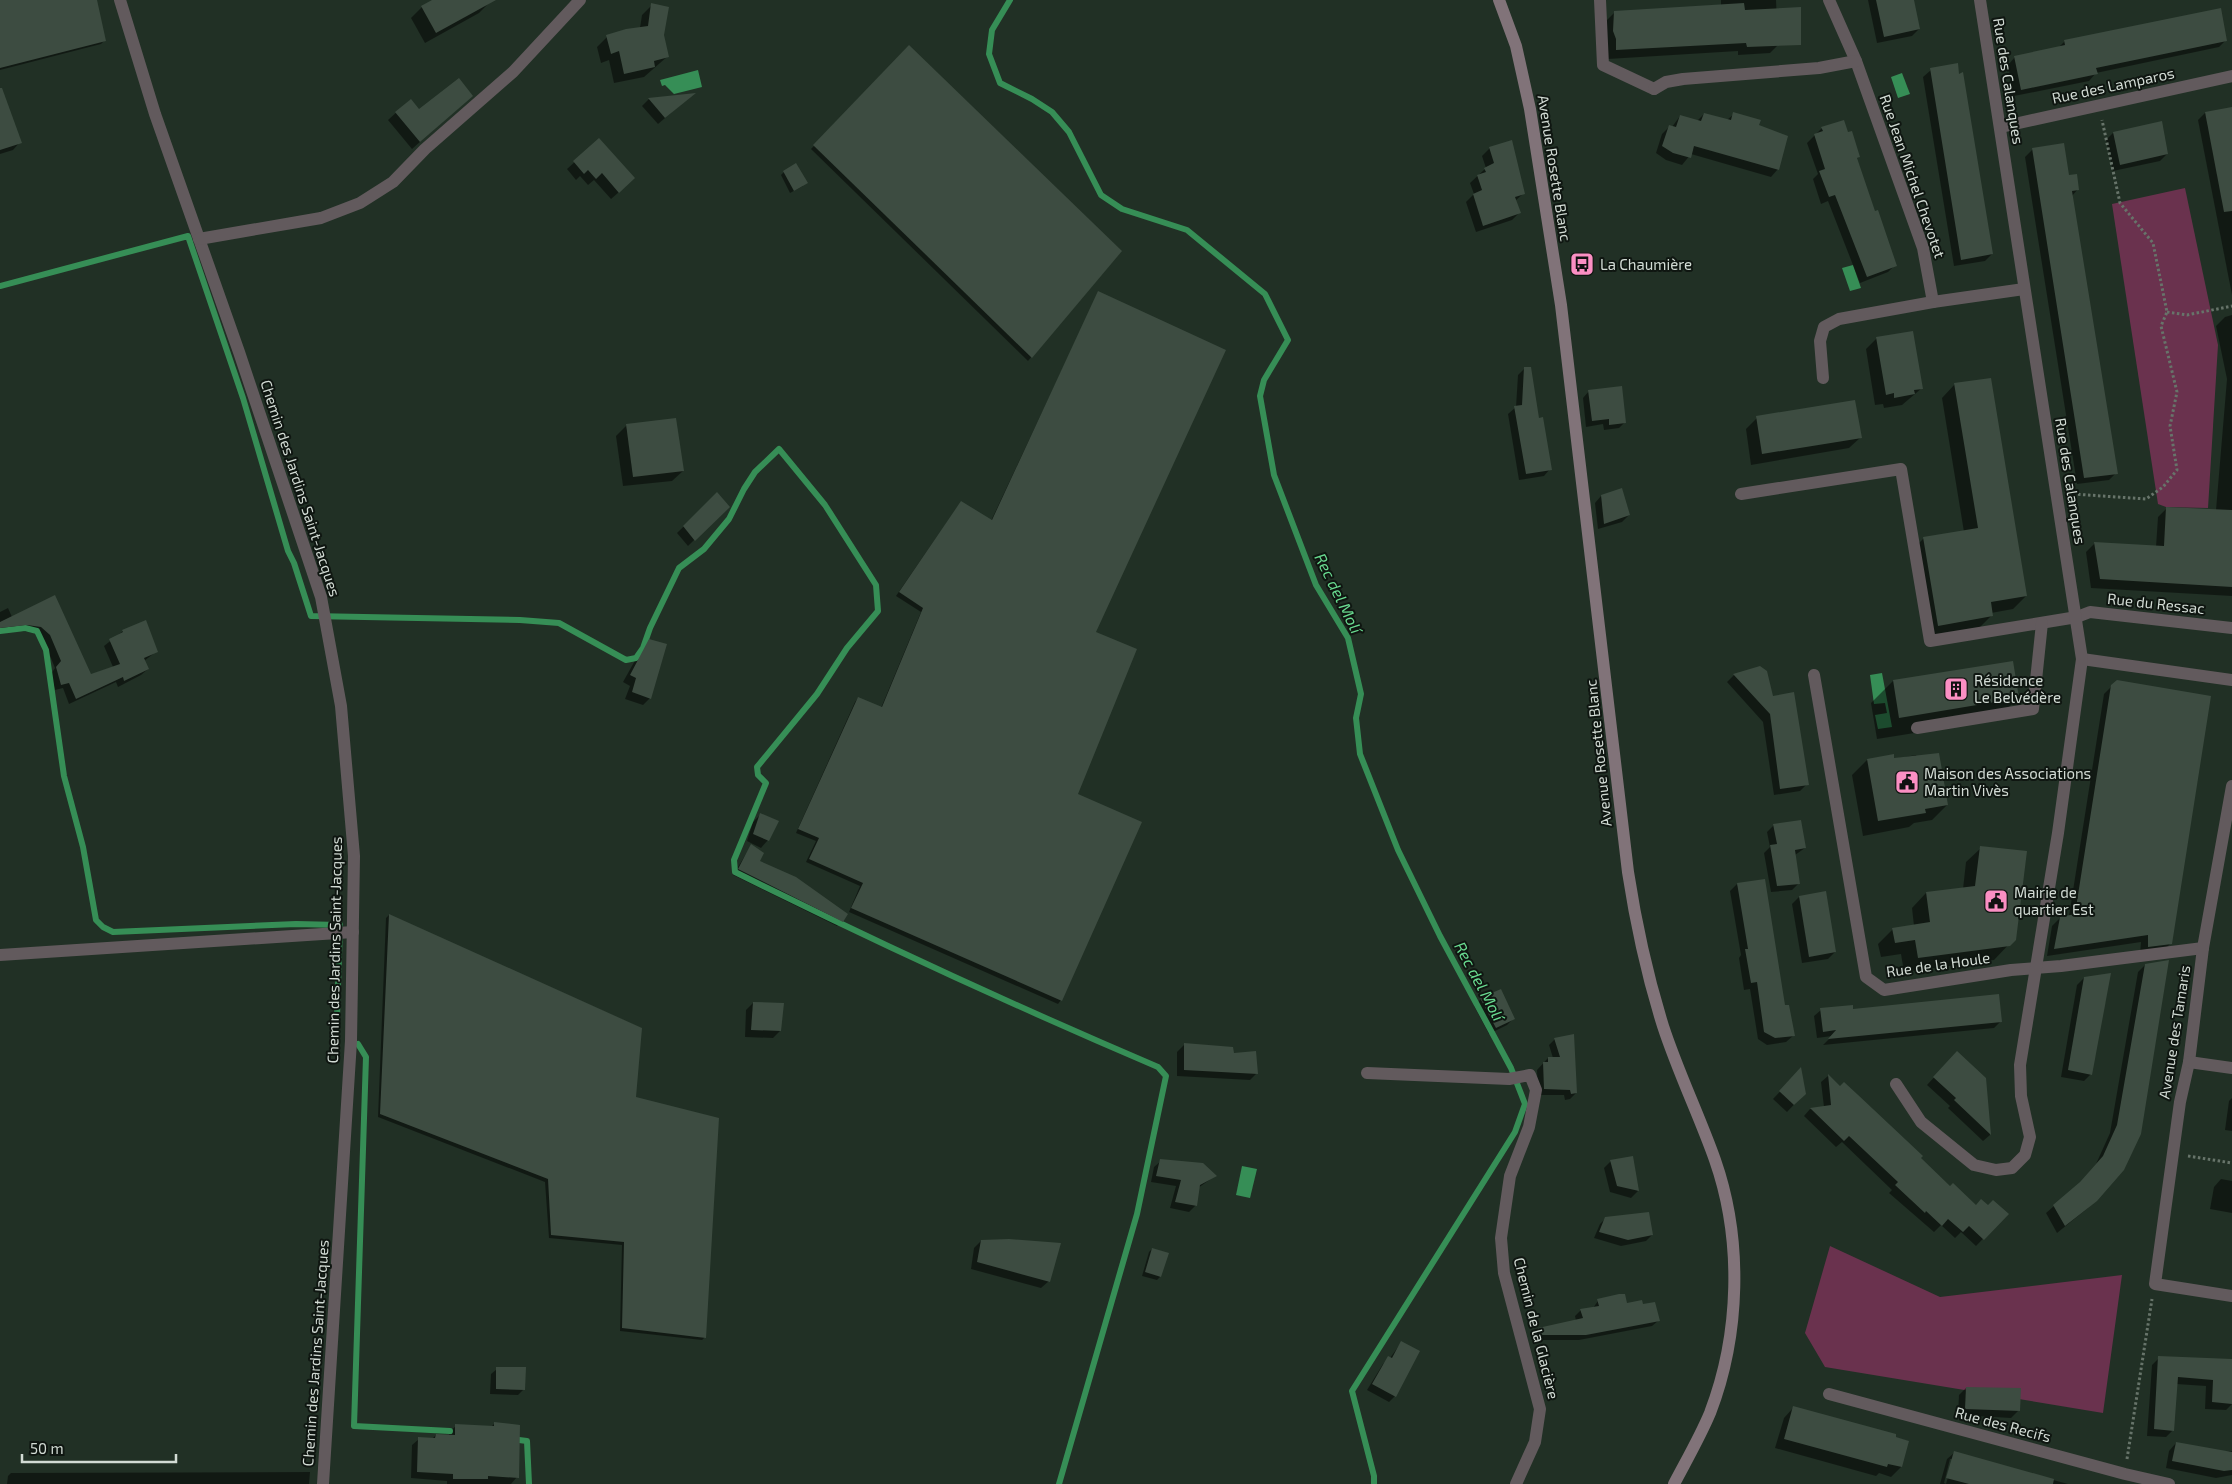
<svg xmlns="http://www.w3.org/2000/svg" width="2232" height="1484" font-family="'Exo 2',sans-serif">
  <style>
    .green { fill: #6a324e }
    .water { fill: #368e56 }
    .shadow { fill: #0007 }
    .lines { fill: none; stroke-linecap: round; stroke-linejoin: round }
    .stream { stroke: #368e56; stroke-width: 6 }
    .building { fill: #3d4c41 }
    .path { stroke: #67746a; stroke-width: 3; stroke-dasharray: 2.5 2.5; stroke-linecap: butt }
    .service { stroke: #625a5d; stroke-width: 12 }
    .minor { stroke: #625a5d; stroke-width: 12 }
    .secondary { stroke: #817379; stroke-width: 12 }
    .labels { text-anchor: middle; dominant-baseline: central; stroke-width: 4; stroke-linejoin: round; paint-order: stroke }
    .street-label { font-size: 15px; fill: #d2dbd4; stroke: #0f1611 }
    .poi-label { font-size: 15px; fill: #d2dbd4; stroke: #0f1611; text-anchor: start }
    .water-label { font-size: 16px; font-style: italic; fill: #69db90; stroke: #0f1611 }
  </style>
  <rect width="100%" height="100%" fill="#213025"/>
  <g class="green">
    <polygon points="2185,188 2218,345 2208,508 2166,507 2158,504 2112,204"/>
    <polygon points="1830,1246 1940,1297 2122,1275 2103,1413 1825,1367 1805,1333"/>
  </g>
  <g class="water">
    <polygon points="698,70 702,87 674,94 665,85 662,86 660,80"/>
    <polygon points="1902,73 1910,94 1898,98 1891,77"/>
    <polygon points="1853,265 1861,288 1850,291 1842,268"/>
    <polygon points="1882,673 1892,727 1878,729 1875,715 1887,713 1885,703 1874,704 1870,675"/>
    <polygon points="1242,1166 1257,1169 1250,1198 1236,1195"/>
  </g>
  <g class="shadow">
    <polygon points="0,0 96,0 105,40 101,44 0,70"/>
    <polygon points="434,0 488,0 490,2 479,13 425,43 411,18 422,7"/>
    <polygon points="1721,0 1776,0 1778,45 1770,53 1738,55 1738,51 1608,59 1606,21 1615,12 1721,5"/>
    <polygon points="1868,0 1913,0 1919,29 1912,36 1877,43"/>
    <polygon points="652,5 668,56 644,77 614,83 609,60 601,63 597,47 607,37 640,28 642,15"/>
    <polygon points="2226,40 2219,47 2096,73 2089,81 2014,96 2008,65 2015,57 2058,48 2065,41"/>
    <polygon points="909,47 1121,251 1028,361 811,149"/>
    <polygon points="1931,70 1992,254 1985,261 1954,266 1923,77"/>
    <polygon points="692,95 658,124 642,106 649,99"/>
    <polygon points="410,100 419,111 464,103 412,149 388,120"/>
    <polygon points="0,105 20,142 13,150 0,154"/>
    <polygon points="2232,108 2232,295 2198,120 2205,113"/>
    <polygon points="1704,114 1727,120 1734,114 1757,126 1778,169 1771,177 1691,154 1682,165 1666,160 1656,153 1662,134 1669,127 1672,127 1680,116 1697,121"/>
    <polygon points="1822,128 1859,157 1856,159 1874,212 1895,265 1888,272 1860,283 1828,201 1821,204 1813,179 1818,174 1807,143"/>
    <polygon points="2113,133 2167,154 2160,161 2113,171 2106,140"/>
    <polygon points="599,140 626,186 611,199 594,180 588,185 580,176 576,180 567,169"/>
    <polygon points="2063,144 2068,177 2078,189 2072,196 2116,473 2109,480 2077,484 2025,157 2032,150"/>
    <polygon points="1490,148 1524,193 1515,201 1519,213 1512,220 1476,232 1466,202 1474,194 1470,183 1486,168 1482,156"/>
    <polygon points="784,172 803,186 790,193 781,175"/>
    <polygon points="1098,293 1095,632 1076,794 1061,1000 1058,1004 849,912 860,886 806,862 816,841 796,833 855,702 858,698 881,708 921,612 896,596 958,506 991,521"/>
    <polygon points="2232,315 2232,596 2091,588 2086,552 2095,543 2156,547 2158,517 2167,508 2216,510 2227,379 2216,326 2225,317"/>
    <polygon points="1877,338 1922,388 1902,405 1884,408 1883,404 1875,405 1866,349"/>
    <polygon points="1524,369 1550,469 1544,476 1519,480 1508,414 1516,407 1518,375"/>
    <polygon points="1955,384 2026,596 2013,609 1991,613 1992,615 1978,629 1924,638 1910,552 1923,539 1964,532 1942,398"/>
    <polygon points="1589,391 1625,422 1619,428 1604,430 1603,424 1586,427 1583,398"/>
    <polygon points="1757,418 1861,437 1849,448 1751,465 1746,429"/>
    <polygon points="627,425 683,471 672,481 623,486 616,436"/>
    <polygon points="717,494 728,507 688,546 677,533"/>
    <polygon points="1601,496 1629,515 1622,522 1598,529 1595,503"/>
    <polygon points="54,597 90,675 113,667 104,646 123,631 157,651 144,661 148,669 141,675 118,687 116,682 69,704 63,688 55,690 51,674 55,668 44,641 35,633 20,631 0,633 0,612 8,608 12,617"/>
    <polygon points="650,641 650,698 643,705 625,699 630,686 623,682 642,648"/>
    <polygon points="1760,668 1807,784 1800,791 1774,795 1763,722 1727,682 1734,675"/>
    <polygon points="1893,681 2018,698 1996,720 1877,739 1871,703"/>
    <polygon points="2112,686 2171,943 2163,951 2140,954 2141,942 2047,956 2052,926 2060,918 2069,916 2104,694"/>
    <polygon points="1916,755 1947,805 1932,820 1914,823 1909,827 1863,836 1852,775 1867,760 1893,759"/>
    <polygon points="761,814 768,840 761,848 747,841 753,822"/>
    <polygon points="1774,825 1805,848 1795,855 1799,883 1792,890 1771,892 1764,853 1770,847 1767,832"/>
    <polygon points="751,846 759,861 842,921 837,926 733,875"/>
    <polygon points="1981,848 2014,939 1994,960 1904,972 1901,954 1881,957 1878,944 1893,929 1914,926 1912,908 1926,893 1963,889 1966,862"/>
    <polygon points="1737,884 1794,1035 1786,1042 1767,1045 1758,1039 1750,989 1744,990 1739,958 1741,955 1730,891"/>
    <polygon points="1799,897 1835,952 1828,959 1802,963 1792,904"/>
    <polygon points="389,915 641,1028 635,1098 705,1337 702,1340 620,1331 622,1245 549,1238 545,1182 378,1117 386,918"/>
    <polygon points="2145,965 2123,1169 2088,1208 2057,1233 2046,1213 2077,1186 2096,1164 2110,1133 2138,972"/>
    <polygon points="2084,978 2091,1074 2084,1081 2061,1077 2077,985"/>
    <polygon points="1481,999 1514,1018 1507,1025 1489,1034 1474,1006"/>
    <polygon points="753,1003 780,1031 773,1038 745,1037 746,1010"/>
    <polygon points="1821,1010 1852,1010 2001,1021 1994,1028 1823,1045 1832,1036 1817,1038 1814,1016"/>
    <polygon points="1555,1039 1576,1093 1570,1099 1565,1100 1564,1095 1538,1095 1537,1070 1548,1058 1553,1058 1549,1045"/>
    <polygon points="1184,1045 1233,1054 1257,1073 1250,1080 1177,1076 1177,1052"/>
    <polygon points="1950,1060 1985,1079 1990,1135 1983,1141 1948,1108 1950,1106 1927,1085"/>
    <polygon points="1800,1070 1804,1094 1787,1112 1773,1099"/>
    <polygon points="1828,1076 1950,1188 1976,1206 1988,1207 2007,1214 1976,1246 1961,1232 1955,1238 1941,1225 1934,1232 1889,1193 1892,1190 1842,1142 1836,1147 1804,1116 1810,1109 1824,1107 1821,1082"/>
    <polygon points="2232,1098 2232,1131 2225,1130 2229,1101"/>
    <polygon points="1161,1161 1215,1176 1198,1188 1196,1205 1189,1212 1170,1208 1176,1186 1151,1182 1154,1167"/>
    <polygon points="1611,1161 1638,1191 1631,1198 1610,1192 1604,1168"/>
    <polygon points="2221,1179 2232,1181 2232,1213 2210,1209 2214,1187"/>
    <polygon points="1606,1218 1652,1235 1646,1241 1621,1246 1594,1238 1600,1224"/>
    <polygon points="981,1241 1049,1281 1041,1288 971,1269 974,1248"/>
    <polygon points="1152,1249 1160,1277 1157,1280 1142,1276 1149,1252"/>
    <polygon points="1598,1301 1642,1305 1658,1321 1652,1326 1579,1340 1533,1340 1533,1335 1539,1329 1576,1321 1575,1316 1581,1310 1593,1308"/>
    <polygon points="1401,1343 1395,1396 1389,1402 1367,1390 1383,1364 1390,1358"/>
    <polygon points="2159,1358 2232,1360 2232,1404 2226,1410 2205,1409 2206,1386 2176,1384 2173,1430 2166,1437 2147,1436 2152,1365"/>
    <polygon points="497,1369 524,1389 518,1395 490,1394 491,1374"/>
    <polygon points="1966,1388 2019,1410 2011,1418 1958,1415 1959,1395"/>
    <polygon points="1793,1408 1908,1441 1901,1467 1891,1477 1879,1473 1876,1476 1775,1448 1784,1418"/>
    <polygon points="495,1423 517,1477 511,1484 447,1484 447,1481 411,1478 412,1445 419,1439 432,1439 436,1435 449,1436 449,1432 456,1426 491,1427"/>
    <polygon points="2176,1443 2224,1452 2232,1451 2232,1475 2216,1478 2166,1468 2169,1451"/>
    <polygon points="1954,1453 2068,1484 1946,1484 1953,1459 1950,1459 1944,1483 1946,1484 1940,1484 1947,1459"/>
    <polygon points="310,1472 309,1484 7,1484 8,1476 11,1473"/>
  </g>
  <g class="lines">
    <g class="stream">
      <polyline points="1010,0 992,30 989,54 1000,83 1032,99 1052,112 1069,132 1101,195 1122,209 1187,230 1265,294 1288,340 1264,380 1260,396 1274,475 1316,585 1348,638 1361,694 1356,718 1360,754 1398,850 1440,936 1511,1068 1525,1104 1515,1132 1352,1391 1374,1476 1374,1484"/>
      <path d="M0 286 188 236 243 398 288 551 294 563 311 616 520 620 559 623 626 660 636 658 643 648 650 628 679 568 704 549 729 519 744 489 755 472 779 449 825 505 876 585 878 611 847 648 817 694 757 767 758 775 766 783 734 860 735 872C874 941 1015 1006 1158 1067L1166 1076 1137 1214 1059 1484"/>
      <polyline points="0,631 25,628 37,631 46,650 64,776 83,847 96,920 103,927 113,932 296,924 340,925 336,1046"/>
      <polyline points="358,1044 366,1057 354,1426 450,1431"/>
      <polyline points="511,1439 527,1441 529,1484"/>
    </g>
  </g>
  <g class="building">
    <polygon points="0,0 97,0 106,41 0,68"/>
    <polygon points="432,0 496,0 436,33 421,6"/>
    <polygon points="1876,0 1914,0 1920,29 1884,37"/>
    <polygon points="651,3 669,7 664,35 669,57 654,61 655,67 624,74 619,51 611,54 606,35 626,29 648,26"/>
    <polygon points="1744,3 1745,10 1801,7 1801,45 1747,47 1746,43 1616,50 1616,39 1613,31 1614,11"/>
    <polygon points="2221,8 2227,41 2096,68 2098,74 2021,90 2014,56 2065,45 2064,40"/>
    <polygon points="909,45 1122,251 1032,358 813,145"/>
    <polygon points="1958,63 1959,74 1963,72 1993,254 1961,260 1930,68"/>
    <polygon points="459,78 473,96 420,142 395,112 411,99 419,109"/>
    <polygon points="0,88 2,88 22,143 0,150"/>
    <polygon points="696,93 665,118 648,98"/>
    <polygon points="2232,107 2232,211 2224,212 2205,112"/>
    <polygon points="1733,112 1761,120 1759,125 1788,136 1779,170 1694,146 1691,158 1673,153 1662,146 1669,125 1676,127 1680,115 1701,121 1704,113 1731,120"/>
    <polygon points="1844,120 1848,132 1852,131 1860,157 1857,158 1875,211 1878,210 1897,266 1867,277 1835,195 1829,197 1819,171 1825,169 1814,134 1823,131 1821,127"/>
    <polygon points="2162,121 2168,154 2120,165 2113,132"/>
    <polygon points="599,138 635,178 619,193 602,173 596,179 588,170 584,174 573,161"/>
    <polygon points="1512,140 1525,194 1515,197 1521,213 1483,226 1473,194 1482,190 1477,175 1486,172 1484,168 1494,163 1489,147"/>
    <polygon points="2064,143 2069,175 2077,174 2079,190 2072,191 2118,474 2084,478 2032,148"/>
    <polygon points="796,163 808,183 794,191 783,171"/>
    <polygon points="1098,291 1226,350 1096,632 1137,649 1078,794 1142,822 1062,1001 851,908 863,883 809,859 819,838 798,829 858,697 882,707 923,608 899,592 961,501 992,520"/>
    <polygon points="1913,331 1923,389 1914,390 1915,394 1894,398 1894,393 1886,395 1876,337"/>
    <polygon points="1524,367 1531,367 1539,418 1543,417 1552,470 1526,474 1514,406 1522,405"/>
    <polygon points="1991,378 2027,596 1991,602 1993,616 1938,626 1923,537 1978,528 1954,383"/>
    <polygon points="1622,386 1626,423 1609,425 1609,419 1592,421 1588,390"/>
    <polygon points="1855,400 1862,438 1762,454 1756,416"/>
    <polygon points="676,418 684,471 633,477 626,424"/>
    <polygon points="1622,488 1630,515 1604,524 1601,495"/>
    <polygon points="717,492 730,507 695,541 683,526"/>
    <polygon points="2166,507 2232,510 2232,587 2100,579 2094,542 2164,546"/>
    <polygon points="55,595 91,674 120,664 109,639 123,632 122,630 146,620 158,652 144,658 149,669 124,681 123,677 76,699 69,683 61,685 56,667 61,661 50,635 41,627 27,625 0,628 0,622"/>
    <polygon points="649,639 667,644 651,699 632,692 636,678 630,675"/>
    <polygon points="2013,661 2019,698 1899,718 1893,680"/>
    <polygon points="1760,666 1767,671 1773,696 1794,692 1809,785 1780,789 1770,714 1733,674"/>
    <polygon points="2117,680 2211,696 2172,944 2148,947 2148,935 2054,949 2060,917 2075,914 2111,685"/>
    <polygon points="1939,753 1948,805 1925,809 1926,813 1878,821 1867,759 1894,754 1894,758"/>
    <polygon points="760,813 779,821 769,841 753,834"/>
    <polygon points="1801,820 1806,848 1795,850 1800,884 1777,886 1770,845 1777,844 1773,824"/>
    <polygon points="751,844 764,853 760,861 796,877 848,914 843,922 738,869"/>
    <polygon points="1980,846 2027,851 2016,940 2010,946 1918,958 1915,940 1895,943 1892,928 1930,922 1926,892 1975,886"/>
    <polygon points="1765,879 1785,1005 1789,1005 1795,1036 1775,1038 1764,1032 1757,982 1751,983 1745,949 1748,949 1737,883"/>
    <polygon points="1826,891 1836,952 1809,957 1799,896"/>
    <polygon points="389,914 642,1028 636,1097 719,1118 706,1338 622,1328 624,1242 551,1235 548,1179 380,1114"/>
    <polygon points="2169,960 2141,1134 2124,1170 2097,1201 2065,1226 2053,1205 2080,1182 2103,1156 2117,1125 2145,964"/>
    <polygon points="2111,973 2092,1075 2068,1070 2084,977"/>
    <polygon points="1501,989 1515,1019 1496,1028 1480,998"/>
    <polygon points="1999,994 2002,1022 1828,1039 1836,1030 1823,1032 1820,1008 1853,1005 1853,1009"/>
    <polygon points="753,1002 784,1003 781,1031 751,1030"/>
    <polygon points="1574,1034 1577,1093 1571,1094 1570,1090 1544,1089 1543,1062 1548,1062 1548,1057 1560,1057 1554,1038"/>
    <polygon points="1184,1043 1233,1047 1234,1053 1256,1051 1258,1074 1184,1070"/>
    <polygon points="1957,1051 1986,1078 1991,1135 1954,1100 1956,1098 1933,1077"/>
    <polygon points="1801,1067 1806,1094 1794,1105 1779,1091"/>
    <polygon points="1828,1074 1840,1086 1844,1082 1857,1094 1923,1156 1921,1158 1950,1186 1953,1183 1976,1205 1981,1199 1988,1205 1993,1200 2009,1214 1984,1240 1969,1226 1963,1232 1948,1219 1942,1226 1926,1211 1925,1213 1895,1185 1898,1182 1849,1136 1844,1141 1810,1108 1831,1105"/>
    <polygon points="1633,1156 1639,1191 1617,1186 1610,1160"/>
    <polygon points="1160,1159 1203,1163 1217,1176 1200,1185 1197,1206 1175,1202 1181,1180 1156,1176"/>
    <polygon points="1649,1212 1653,1235 1628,1240 1599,1232 1605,1217"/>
    <polygon points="1009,1239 1061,1243 1050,1282 977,1262 981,1240"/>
    <polygon points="1152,1248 1169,1253 1161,1277 1145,1272"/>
    <polygon points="1619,1294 1625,1294 1627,1303 1642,1300 1643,1304 1655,1302 1660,1321 1586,1335 1539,1335 1538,1328 1583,1318 1580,1309 1599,1306 1597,1299"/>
    <polygon points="1401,1341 1420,1351 1396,1397 1372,1384 1388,1356 1392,1358"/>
    <polygon points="2158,1356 2232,1359 2232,1404 2212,1402 2213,1380 2178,1377 2174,1431 2154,1429"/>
    <polygon points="496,1367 526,1367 525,1390 496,1389"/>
    <polygon points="1966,1387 2021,1388 2020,1411 1965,1409"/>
    <polygon points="1793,1406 1896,1434 1896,1437 1909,1441 1902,1467 1888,1464 1887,1467 1784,1439"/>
    <polygon points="494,1422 520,1425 519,1478 488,1476 488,1479 453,1479 453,1474 417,1472 418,1437 435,1438 436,1434 455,1435 455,1424 494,1426"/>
    <polygon points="2176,1442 2232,1452 2232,1470 2224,1471 2172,1461"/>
    <polygon points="1954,1451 2054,1479 2053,1484 1969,1484 1946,1478"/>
  </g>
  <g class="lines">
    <g class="path">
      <polyline points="2167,312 2187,315 2232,306"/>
      <polyline points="2073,494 2146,499 2163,487 2177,470 2170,426 2177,392 2161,326 2167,312 2153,243 2120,203 2102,120"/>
      <polyline points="2188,1156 2232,1163"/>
      <polyline points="2127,1459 2152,1299"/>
    </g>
    <g class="service">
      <polyline points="1600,0 1603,65 1654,89"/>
      <polyline points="1741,494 1901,469 1930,641 2077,617"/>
      <polyline points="1917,728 2033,709 2042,623"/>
      <polyline points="0,955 353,932"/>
    </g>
    <g class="minor">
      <polyline points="120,0 155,114 239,352 321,597 341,706 354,856 351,1041 323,1484"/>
      <polyline points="1829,0 1856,61 1923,248 1933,302"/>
      <polyline points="1654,89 1666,82 1683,79 1819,68 1856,61"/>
      <polyline points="2001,127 2232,76"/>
      <polyline points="199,239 321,218 360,203 393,182 425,149 513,72 580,0"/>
      <polyline points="1823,378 1820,341 1824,327 1839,319 1933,302 2024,289"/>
      <polyline points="2077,617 2090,612 2232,628"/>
      <polyline points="2082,659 2232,680"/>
      <polyline points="1814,675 1866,977 1884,990 2011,970 2061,966 2203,948"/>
      <polyline points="2232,786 2203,948 2189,1062 2180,1102 2155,1284 2232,1296"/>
      <polyline points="2189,1062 2232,1068"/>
      <polyline points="1367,1073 1509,1079 1530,1075 1536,1090 1529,1127 1510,1176 1501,1238 1504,1273 1540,1409 1535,1442 1516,1484"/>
      <polyline points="1896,1084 1921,1122 1974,1165 1996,1170 2012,1168 2025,1155 2030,1137 2021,1096 2020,1065 2058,833 2082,659 1980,0"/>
      <polyline points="1829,1394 2125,1474 2169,1484"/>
    </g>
    <path class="secondary" d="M1499 0 1516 46 1530 109 1561 305 1628 872C1636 924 1647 975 1663 1026 1678 1072 1699 1115 1715 1160 1743 1240 1740 1335 1710 1413 1700 1437 1686 1461 1674 1484"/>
  </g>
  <defs>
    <g id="bus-square" transform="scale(1.25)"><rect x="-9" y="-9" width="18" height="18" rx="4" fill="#fb8fc3" stroke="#0f1611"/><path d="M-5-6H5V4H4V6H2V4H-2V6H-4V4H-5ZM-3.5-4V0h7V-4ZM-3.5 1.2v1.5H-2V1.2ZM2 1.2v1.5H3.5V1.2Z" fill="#111"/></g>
    <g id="building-square" transform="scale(1.25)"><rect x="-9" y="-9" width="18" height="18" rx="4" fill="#fb8fc3" stroke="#0f1611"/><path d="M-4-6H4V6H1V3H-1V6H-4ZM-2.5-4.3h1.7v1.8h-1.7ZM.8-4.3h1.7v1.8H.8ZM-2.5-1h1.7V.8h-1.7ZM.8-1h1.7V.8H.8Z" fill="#111"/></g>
    <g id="civic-square" transform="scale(1.25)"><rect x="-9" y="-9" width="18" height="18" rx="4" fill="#fb8fc3" stroke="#0f1611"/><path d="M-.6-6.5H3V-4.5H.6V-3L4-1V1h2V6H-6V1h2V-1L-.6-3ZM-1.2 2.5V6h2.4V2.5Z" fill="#111"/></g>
  </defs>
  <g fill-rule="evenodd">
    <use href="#bus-square" x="1582" y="264"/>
    <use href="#building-square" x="1956" y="689"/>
    <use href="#civic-square" x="1907" y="782"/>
    <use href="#civic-square" x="1996" y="901"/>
  </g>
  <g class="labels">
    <g class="street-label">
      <text transform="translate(2009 81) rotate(81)">Rue des Calanques</text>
      <text transform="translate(2113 85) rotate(-12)">Rue des Lamparos</text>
      <text transform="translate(1555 168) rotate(81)">Avenue Rosette Blanc</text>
      <text transform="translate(1913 176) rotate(71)">Rue Jean Michel Chevotet</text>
      <text transform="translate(2071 481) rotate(81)">Rue des Calanques</text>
      <text transform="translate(301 488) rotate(72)">Chemin des Jardins Saint-Jacques</text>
      <text transform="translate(2156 603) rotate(6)">Rue du Ressac</text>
      <text transform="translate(1598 753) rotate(-96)">Avenue Rosette Blanc</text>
      <text transform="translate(334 950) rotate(-89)">Chemin des Jardins Saint-Jacques</text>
      <text transform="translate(1938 964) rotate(-8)">Rue de la Houle</text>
      <text transform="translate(2174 1032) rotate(-81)">Avenue des Tamaris</text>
      <text transform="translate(1537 1328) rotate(76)">Chemin de la Glacière</text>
      <text transform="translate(315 1353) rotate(-86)">Chemin des Jardins Saint-Jacques</text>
      <text transform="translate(2003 1424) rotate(15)">Rue des Recifs</text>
    </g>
    <g class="poi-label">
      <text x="1600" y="264">La Chaumière</text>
      <text x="1974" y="680">Résidence<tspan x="1974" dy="17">Le Belvédère</tspan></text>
      <text x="1924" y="773">Maison des Associations<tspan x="1924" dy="17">Martin Vivès</tspan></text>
      <text x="2014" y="892">Mairie de<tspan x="2014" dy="17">quartier Est</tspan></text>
    </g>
    <g class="water-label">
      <text transform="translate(1339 593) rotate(64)">Rec del Molí</text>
      <text transform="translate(1480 981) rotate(62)">Rec del Molí</text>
    </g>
  </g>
  <path d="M22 1454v8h154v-8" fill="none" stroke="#d2dbd4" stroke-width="2.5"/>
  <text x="30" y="1454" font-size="15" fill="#d2dbd4" stroke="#0f1611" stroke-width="4" paint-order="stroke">50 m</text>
</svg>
